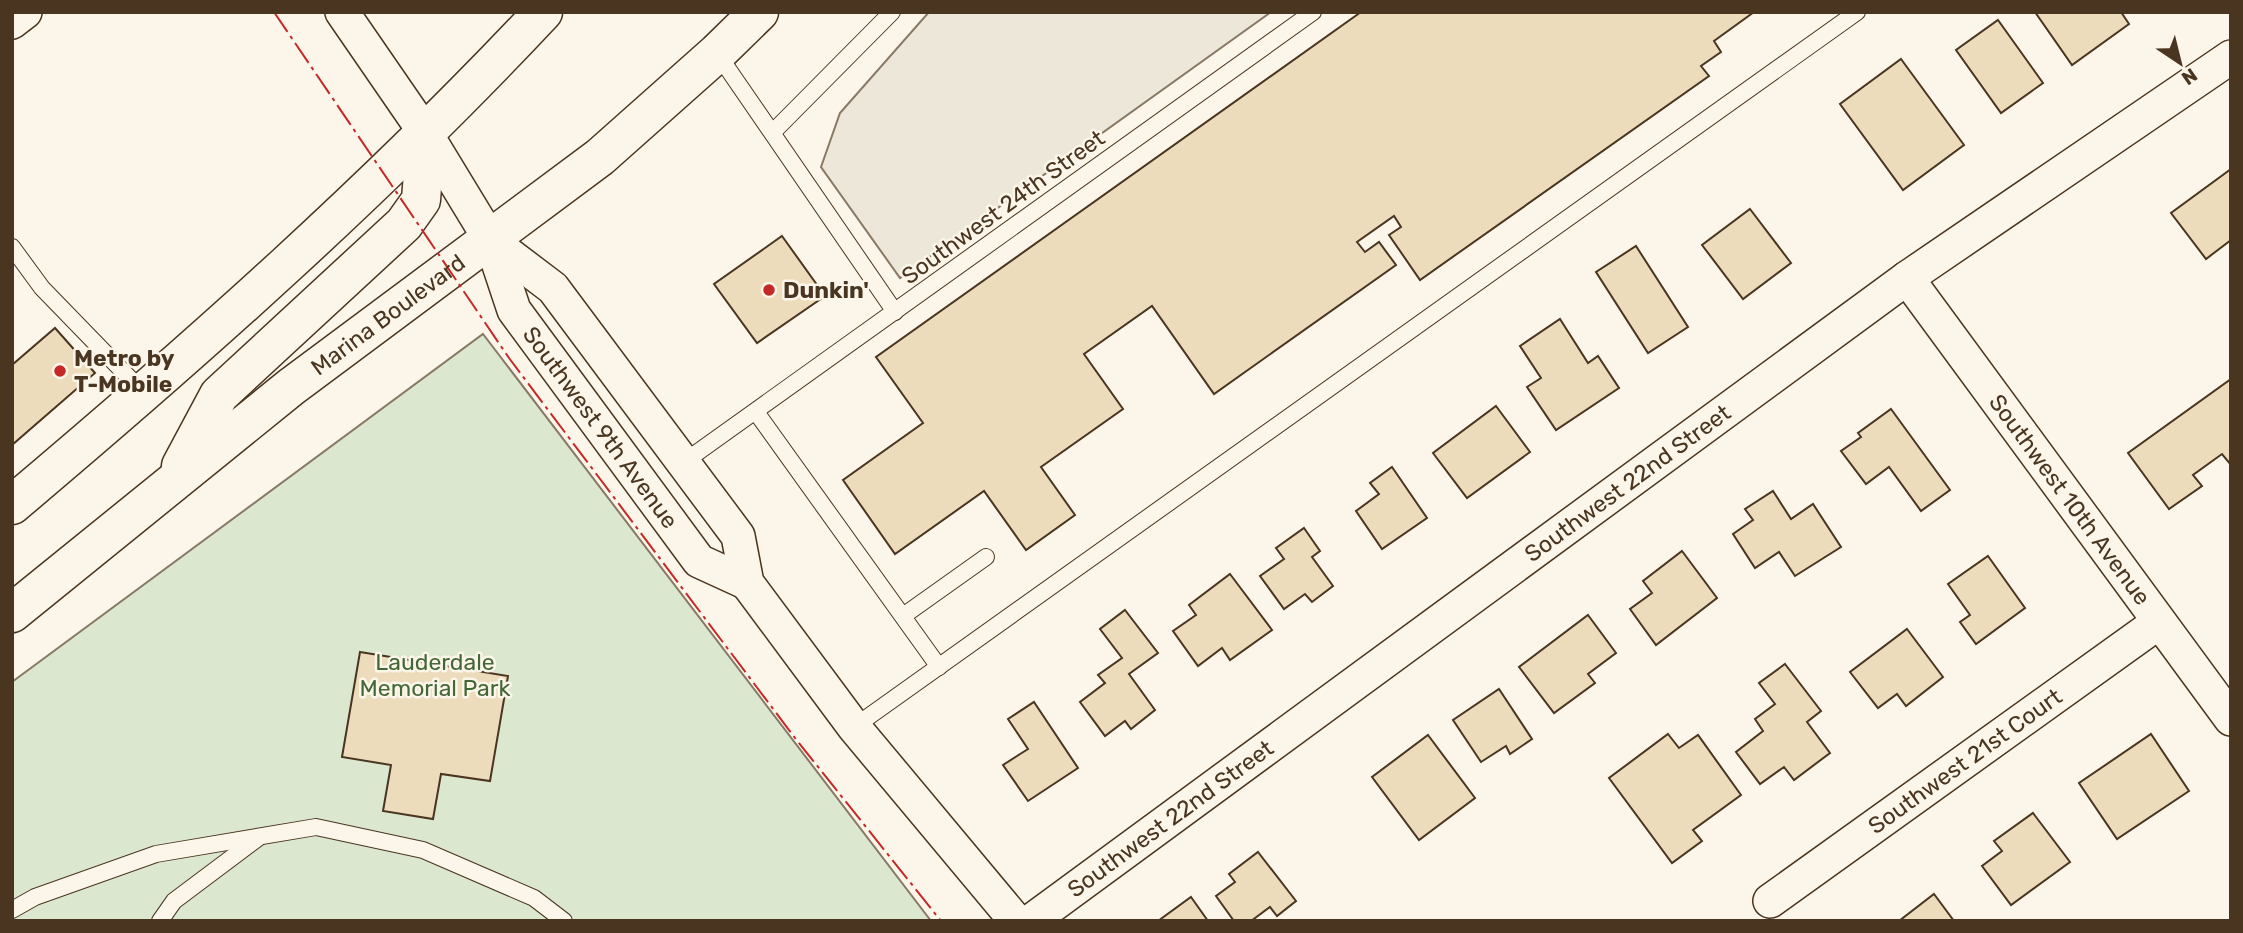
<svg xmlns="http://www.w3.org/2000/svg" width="2243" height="933" font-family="Rubik,sans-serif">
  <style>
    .green { fill: #dce7d0; stroke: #887966; stroke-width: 2 }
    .parking { fill: #ede7d9; stroke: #887966; stroke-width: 2 }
    .building { fill: #ecdcbc; stroke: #4a3520; stroke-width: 2 }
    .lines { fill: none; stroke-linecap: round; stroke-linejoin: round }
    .lane-casing { stroke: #4a3520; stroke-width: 18 }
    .street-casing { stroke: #4a3520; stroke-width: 36 }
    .primary-casing { stroke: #4a3520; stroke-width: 41 }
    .lane { stroke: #fbf6e9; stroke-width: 16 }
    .street { stroke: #fbf6e9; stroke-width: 33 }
    .primary { stroke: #fbf6e9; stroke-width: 38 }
    .power { stroke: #c62828; stroke-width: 2; stroke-dasharray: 24 5 3.5 5; stroke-linecap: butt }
    .poi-dot { fill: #c62828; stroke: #fbf6e9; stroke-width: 2.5 }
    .labels { text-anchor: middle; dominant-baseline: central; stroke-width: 5; stroke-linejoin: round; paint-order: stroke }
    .street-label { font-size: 23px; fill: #4a3520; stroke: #fbf6e9 }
    .poi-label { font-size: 23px; font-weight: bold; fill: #4a3520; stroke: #fbf6e9; text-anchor: start }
    .park-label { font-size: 23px; fill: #436837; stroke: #fbf6e9 }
  </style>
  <rect width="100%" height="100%" fill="#fbf6e9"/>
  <polygon class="green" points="483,334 931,921 12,921 12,682"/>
  <polygon class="parking" points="929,12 1271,12 900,278 821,167 840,113"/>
  <g class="building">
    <polygon points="1361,12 1754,12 1714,41 1721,52 1701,66 1709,76 1420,280 1389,235 1401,227 1394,216 1357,242 1365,252 1379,242 1396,265 1214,394 1152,306 1084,354 1123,409 1041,467 1075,515 1026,550 984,491 895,554 843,480 923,423 876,357"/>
    <polygon points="2035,12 2121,12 2129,24 2072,65"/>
    <polygon points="1998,20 2043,83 2001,113 1956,50"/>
    <polygon points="1901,59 1964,145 1903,190 1840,104"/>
    <polygon points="2231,169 2231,240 2206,259 2171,213"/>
    <polygon points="1750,209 1791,263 1743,299 1702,245"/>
    <polygon points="782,236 825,296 757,343 714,284"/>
    <polygon points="1636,246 1688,327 1648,353 1596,272"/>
    <polygon points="1560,319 1588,363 1598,356 1619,388 1556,430 1527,387 1541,378 1520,346"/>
    <polygon points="55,328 95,373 12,445 12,365"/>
    <polygon points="2231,379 2231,465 2222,454 2193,475 2202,486 2169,509 2128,453"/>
    <polygon points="1496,406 1530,452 1467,498 1433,453"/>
    <polygon points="1891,409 1950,490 1921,511 1889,467 1866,484 1841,451 1861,437 1858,433"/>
    <polygon points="1392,467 1427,518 1382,549 1356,511 1379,494 1370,483"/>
    <polygon points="1773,491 1791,519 1813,504 1841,547 1795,576 1779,552 1755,568 1733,534 1753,520 1745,509"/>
    <polygon points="1304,528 1320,551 1312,557 1333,586 1312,602 1305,594 1284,609 1260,576 1284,559 1276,548"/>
    <polygon points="1682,551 1717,598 1656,645 1630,609 1652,593 1643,581"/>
    <polygon points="1988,556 2025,608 1976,644 1960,622 1970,615 1948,584"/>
    <polygon points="1230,574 1272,630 1230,660 1222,648 1198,666 1173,631 1196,615 1189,605"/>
    <polygon points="1125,610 1158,653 1129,674 1155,710 1131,729 1125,721 1105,736 1080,702 1105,683 1098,675 1122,658 1100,629"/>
    <polygon points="1588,615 1616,653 1588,674 1595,683 1554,713 1519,667"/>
    <polygon points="1907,629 1943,677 1906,706 1897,694 1878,708 1850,672"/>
    <polygon points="360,652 508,676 490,781 441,774 433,819 383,811 391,765 342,757"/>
    <polygon points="1785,664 1821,711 1807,722 1830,753 1794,780 1784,767 1760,784 1736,752 1763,731 1755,719 1775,704 1759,683"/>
    <polygon points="1499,689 1532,739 1510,754 1506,746 1481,762 1453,720"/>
    <polygon points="1034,702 1078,768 1028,801 1003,765 1028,749 1008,719"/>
    <polygon points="1668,734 1679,748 1698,735 1741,795 1693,830 1702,841 1672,863 1609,778"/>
    <polygon points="2151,734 2189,791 2117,839 2079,783"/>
    <polygon points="1428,735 1475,798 1419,840 1372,777"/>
    <polygon points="2033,813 2070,862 2011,905 1982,866 2002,851 1994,841"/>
    <polygon points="1258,852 1296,901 1277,916 1270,907 1251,921 1234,921 1216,896 1235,882 1229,874"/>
    <polygon points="1934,894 1954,921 1899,921"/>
    <polygon points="1191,897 1208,921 1158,921"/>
  </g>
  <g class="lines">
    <g class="lane-casing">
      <g id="lane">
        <polyline points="717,53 895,312"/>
        <polyline points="773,132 892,12"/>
        <polyline points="12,247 42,288 143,392"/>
        <polyline points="756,412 939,667"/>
        <polyline points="684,462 1313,12"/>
        <polyline points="903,616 986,557"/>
        <polyline points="854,727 1857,12"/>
        <polyline points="12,910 35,897 156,854 316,827 423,850 534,898 564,921"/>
        <polyline points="160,921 174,901 258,838"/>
      </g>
    </g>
    <g class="street-casing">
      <g id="street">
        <path id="s1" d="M342 12 426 134 491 241 514 310 699 561 747 583"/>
        <polyline points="12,22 25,12"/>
        <polyline points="491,241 553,288 738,536 747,583 854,727 1016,921"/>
        <path id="s2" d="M1907 278 2231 719"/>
        <path id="s3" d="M1770 901 2159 622"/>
        <path id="s4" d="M1031 921 1907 278 2231 57"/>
      </g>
    </g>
    <g class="primary-casing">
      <g id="primary">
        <polyline points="181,466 219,395 404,224 421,200 426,134"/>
        <path d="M12 505C197 349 378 188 543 12"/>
        <path id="s5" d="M12 613 291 387 600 157 717 53 759 12"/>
      </g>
    </g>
    <use href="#lane" class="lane"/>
    <use href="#street" class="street"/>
    <use href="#primary" class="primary"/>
    <polyline class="power" points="274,12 509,358 795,738 941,921"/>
  </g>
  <g class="poi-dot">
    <circle cx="769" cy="290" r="7"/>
    <circle cx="60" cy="371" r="7"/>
  </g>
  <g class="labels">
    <g class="street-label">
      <text transform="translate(1003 207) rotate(-36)">Southwest 24th Street</text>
      <text stroke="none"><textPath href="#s5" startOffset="480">Marina Boulevard</textPath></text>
      <text stroke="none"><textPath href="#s1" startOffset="492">Southwest 9th Avenue</textPath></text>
      <text stroke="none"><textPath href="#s4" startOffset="740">Southwest 22nd Street</textPath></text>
      <text stroke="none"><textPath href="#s2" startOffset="275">Southwest 10th Avenue</textPath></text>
      <text stroke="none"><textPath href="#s3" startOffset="240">Southwest 21st Court</textPath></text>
      <text stroke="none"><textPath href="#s4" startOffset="173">Southwest 22nd Street</textPath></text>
    </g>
    <g class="poi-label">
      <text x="783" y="290">Dunkin'</text>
      <text x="74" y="358">Metro by<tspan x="74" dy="26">T-Mobile</tspan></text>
    </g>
    <g class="park-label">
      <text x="435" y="662">Lauderdale<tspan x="435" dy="26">Memorial Park</tspan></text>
    </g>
  </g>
  <rect width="2243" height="933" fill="none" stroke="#4a3520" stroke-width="28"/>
  <g transform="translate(2180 63) rotate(145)" stroke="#fbf6e9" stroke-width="5" paint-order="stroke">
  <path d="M0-5L12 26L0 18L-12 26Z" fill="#4a3520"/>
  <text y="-10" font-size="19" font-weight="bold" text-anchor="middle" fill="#4a3520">N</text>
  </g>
</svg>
